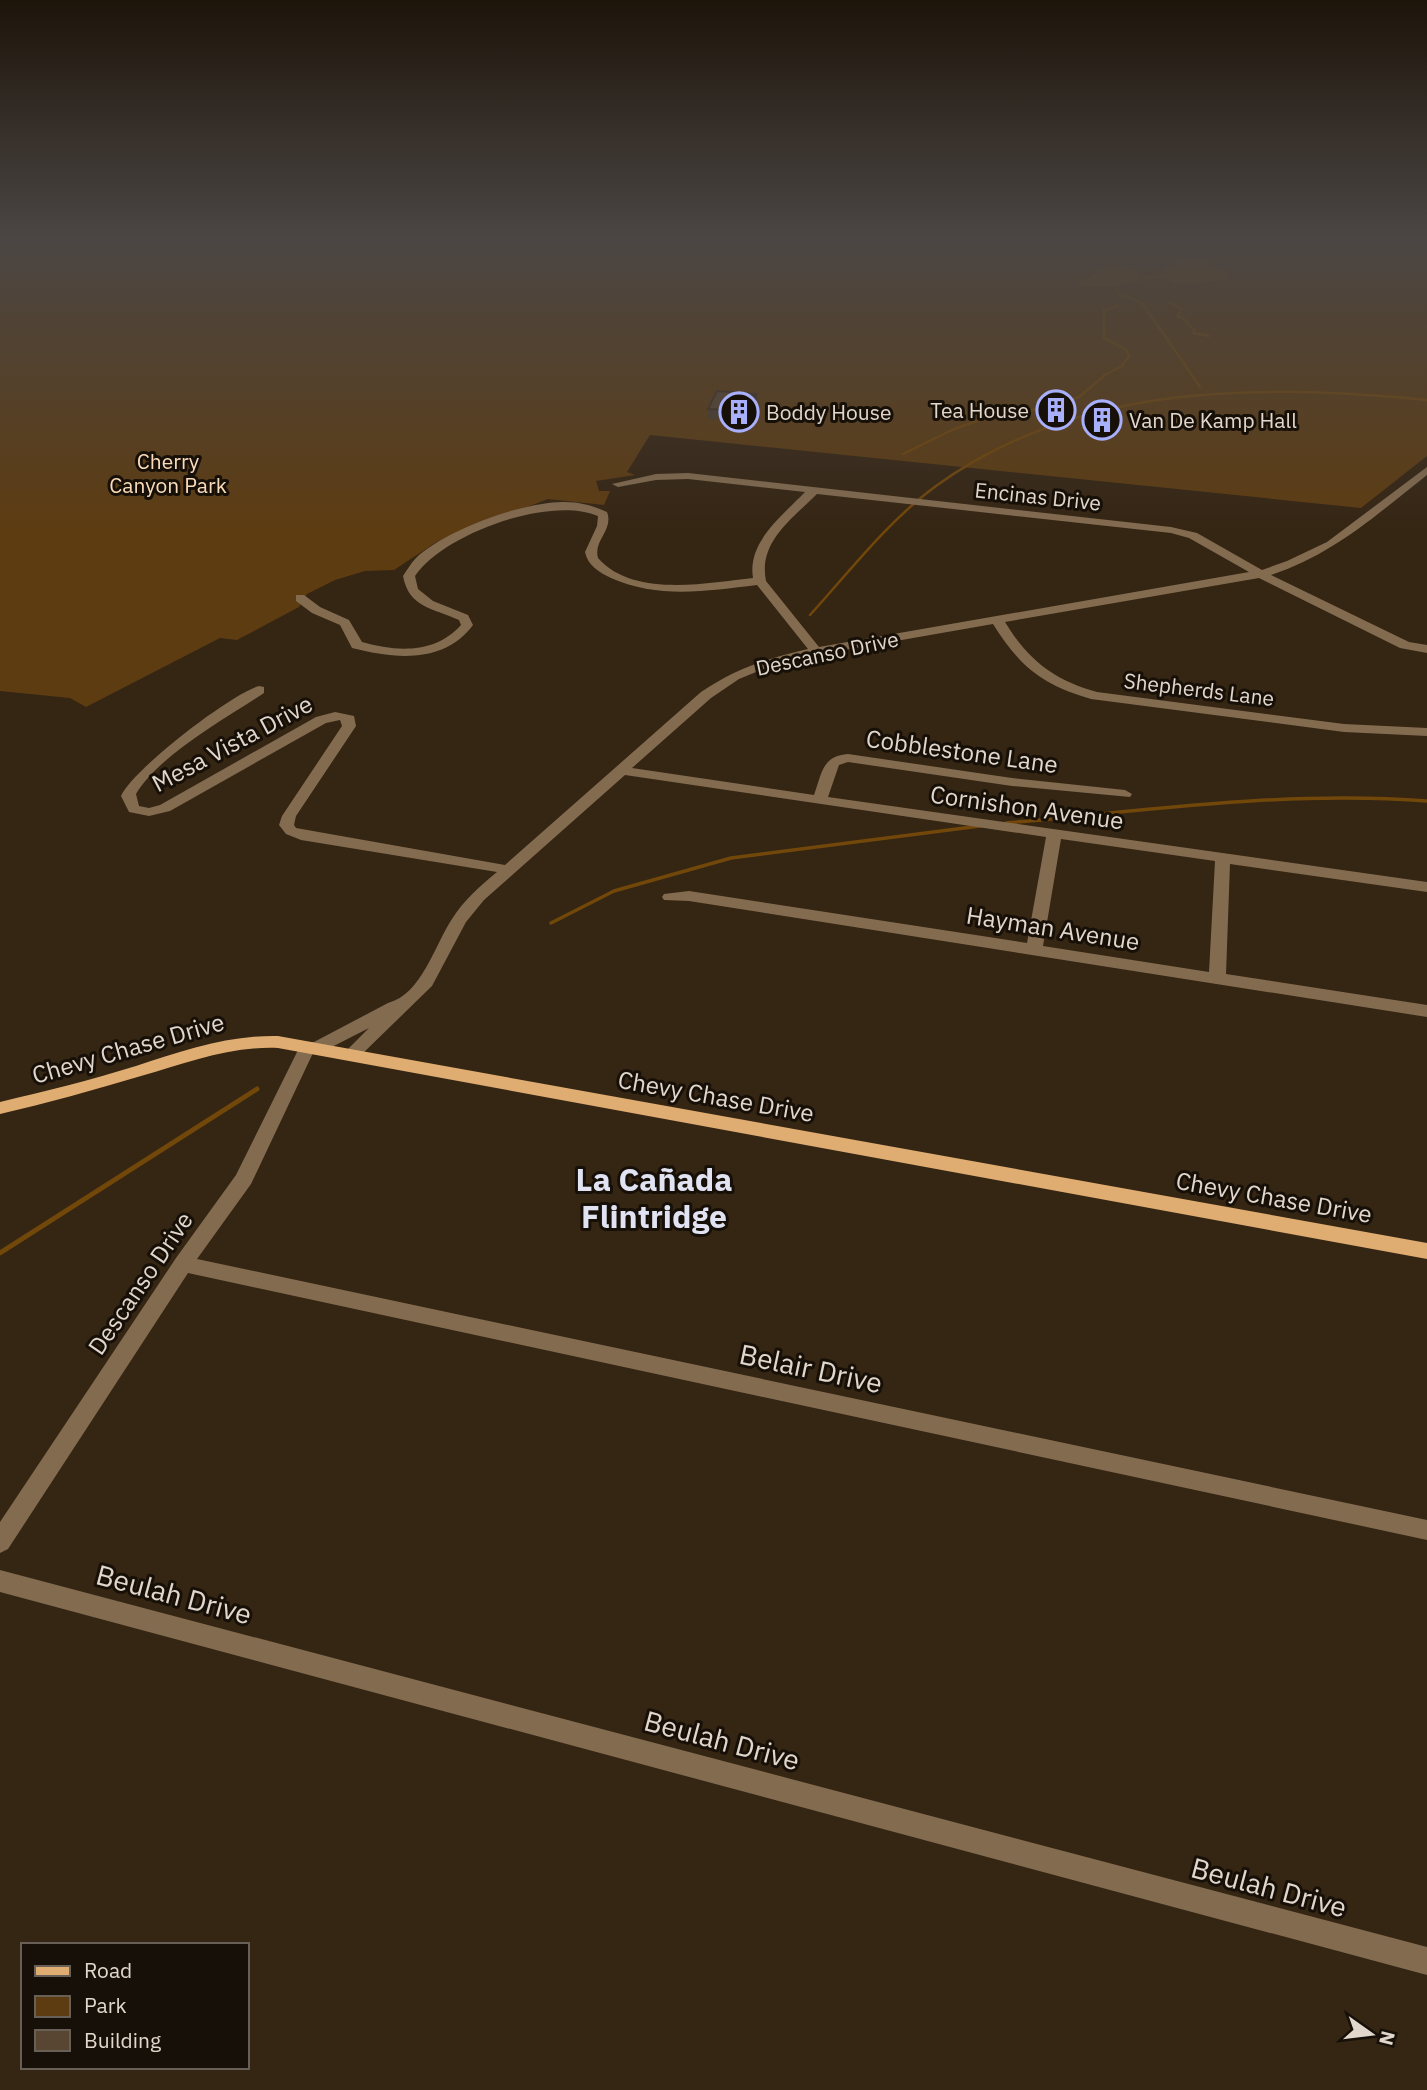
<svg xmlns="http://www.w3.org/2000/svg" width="1427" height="2090" font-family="'IBM Plex Sans',sans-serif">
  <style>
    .green { fill: #5d3c12 }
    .water { fill: #71470a }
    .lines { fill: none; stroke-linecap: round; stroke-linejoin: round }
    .stream-far2 { stroke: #71470a; stroke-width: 2.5 }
    .stream-far1 { stroke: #71470a; stroke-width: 3.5 }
    .stream { stroke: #71470a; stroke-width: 5 }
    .minor { fill: #836b50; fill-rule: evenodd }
    .major { fill: #dfac72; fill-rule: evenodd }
    .wall { fill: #4c3c2c }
    .shaded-wall { fill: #3e3124 }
    .building { fill: #584633; stroke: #3e3124; stroke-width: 2 }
    .labels { text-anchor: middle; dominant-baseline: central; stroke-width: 6; stroke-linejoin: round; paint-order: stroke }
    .far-poi-label { font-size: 21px; fill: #e2d7cc; stroke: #171008; text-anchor: start }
    .far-park-label { font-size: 21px; fill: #fbdcba; stroke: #171008 }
    .far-street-label { font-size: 21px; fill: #e2d7cc; stroke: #171008 }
    .street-label { font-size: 24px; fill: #e2d7cc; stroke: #171008 }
    .near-street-label { font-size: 28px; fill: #e2d7cc; stroke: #171008 }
    .district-label { font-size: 32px; font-weight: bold; fill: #e1e3f2; stroke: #171008 }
  </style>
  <rect width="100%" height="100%" fill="#352513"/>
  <polygon class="green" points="0,236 1427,236 1427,456 1361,508 650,435 627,472 635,475 596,481 599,491 610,491 604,505 548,499 438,541 394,570 365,571 335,580 307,594 299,607 237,640 220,638 86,707 70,698 0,691"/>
  <g class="water">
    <path d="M1193 256 1214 265 1213 269 1225 271 1230 276 1226 280C1200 280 1183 293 1159 275L1164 268C1175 266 1180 258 1193 256Z"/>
    <polygon points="1114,264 1138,270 1139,281 1120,286 1077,286 1081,281"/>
  </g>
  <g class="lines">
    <g class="stream-far2">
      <polyline points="1140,277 1162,277"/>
      <polyline points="1116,287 1122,298"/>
      <polyline points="1122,294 1143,304 1200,387"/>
      <polyline points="1168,302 1182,309 1177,316 1183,318 1195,331 1193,333 1209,336"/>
      <polyline points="903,454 954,429 991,416 1046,408 1079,397 1105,375 1122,366 1129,356 1127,350 1104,338 1104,310 1117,306"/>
      <path d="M810 615C850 571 888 521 936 486 1080 382 1258 384 1427 400"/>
    </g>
    <g class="stream-far1">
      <path d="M1006 823C1145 811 1287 790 1427 801"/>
      <polyline points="551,923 614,891 731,858 980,826"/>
    </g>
    <polyline class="stream" points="0,1253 257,1089"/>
    <g class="minor">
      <path d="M1427 467V475C1376 515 1334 554 1271 575L1409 642 1427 645V653L1400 648 1259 578 1005 622C1028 660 1054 680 1097 692L1344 724 1427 728V736L1344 732 1091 699C1042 685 1020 667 993 624L816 655 768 667 739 679 711 698 632 768 814 795C822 773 822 756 848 754L1012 778 1125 790 1132 794 1130 797 1012 786 848 762 839 765 828 797 1427 882V892L1230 864 1226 974 1427 1005V1017L689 901 664 900 662 897 664 894 689 891 1027 943 1046 837 625 775 484 900 466 922 432 986 358 1058H346L343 1054 369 1028 322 1052 313 1053 251 1184 197 1259 1427 1520V1540L188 1273 8 1549 0 1553V1522L176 1258 236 1175 302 1042H314L388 1003C422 994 434 946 452 919 463 901 480 886 497 872L301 840 286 834 279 825 282 816 342 726 340 720 326 723 170 811 149 816 129 812 121 796C133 769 231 694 259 686L264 687V693C226 718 158 756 136 794L139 806 149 808 160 805 316 717 335 712 354 716 356 726 296 816 294 825 296 828 505 865 701 692C737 668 766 659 808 649L757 585C707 591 658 599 611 578 599 572 588 566 585 552L597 526 598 516C550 495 443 534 415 576L418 589 433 601 468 615 473 625C444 664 395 659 352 648L340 625 312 613 296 601V595H304L320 607 349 620 362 642C397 652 435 654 461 625L459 620C433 608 409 608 403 576 407 570 411 563 416 558 445 530 525 501 565 502 580 502 594 506 607 512 614 530 593 540 598 558 633 598 707 583 753 578 747 542 782 516 805 492L688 479 656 480 618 487 612 484 656 474 688 473 1171 527 1197 533 1262 570 1287 561 1327 542ZM817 494 1171 533 1189 538 1249 572 819 647 766 581C758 542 792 519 817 494ZM1061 839 1215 861 1209 972 1043 946Z"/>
      <polygon points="0,1570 1427,1947 1427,1975 0,1592"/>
    </g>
    <path class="major" d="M278 1036 1427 1243V1259L278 1048C229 1046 188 1063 141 1076 94 1090 47 1103 0 1114V1102C46 1091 91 1080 136 1066 183 1051 228 1035 278 1036Z"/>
  </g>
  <polygon class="wall" points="757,404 735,412 732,420 708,419 708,409"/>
  <polygon class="shaded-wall" points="757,394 757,404 735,412 732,420 732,410 736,402"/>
  <polygon class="building" points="717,391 757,394 736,402 732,410 708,409"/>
  <linearGradient id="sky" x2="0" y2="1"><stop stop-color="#1d140a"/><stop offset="0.45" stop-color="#4b4644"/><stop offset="1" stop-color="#4b4644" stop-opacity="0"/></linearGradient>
  <rect width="1427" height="529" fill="url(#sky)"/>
  <defs>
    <g id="building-ring" transform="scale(2.0125)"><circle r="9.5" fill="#171008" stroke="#a8b0fc" stroke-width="1.5"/><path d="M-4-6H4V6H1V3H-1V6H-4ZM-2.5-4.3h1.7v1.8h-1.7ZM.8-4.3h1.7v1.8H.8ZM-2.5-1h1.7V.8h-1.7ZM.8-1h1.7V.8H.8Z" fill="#a8b0fc"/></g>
  </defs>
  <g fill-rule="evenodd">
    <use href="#building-ring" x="1056" y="410"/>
    <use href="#building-ring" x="739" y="412"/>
    <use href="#building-ring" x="1102" y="420"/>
  </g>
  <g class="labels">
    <g class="far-poi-label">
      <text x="1029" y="410" text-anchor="end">Tea House</text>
      <text x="766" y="412">Boddy House</text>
      <text x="1129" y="420">Van De Kamp Hall</text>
    </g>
    <g class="far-park-label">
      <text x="168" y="461">Cherry<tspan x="168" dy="24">Canyon Park</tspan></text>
    </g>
    <g class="far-street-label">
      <text transform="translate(1038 496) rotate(6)">Encinas Drive</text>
      <text transform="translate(827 653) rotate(-12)">Descanso Drive</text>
      <text transform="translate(1199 689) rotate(7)">Shepherds Lane</text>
    </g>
    <g class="street-label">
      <text transform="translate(232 743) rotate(-28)">Mesa Vista Drive</text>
      <text transform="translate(962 751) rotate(8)">Cobblestone Lane</text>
      <text transform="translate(1027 807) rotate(8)">Cornishon Avenue</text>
      <text transform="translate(1053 928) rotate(9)">Hayman Avenue</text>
      <text transform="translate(128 1048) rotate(-16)">Chevy Chase Drive</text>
      <text transform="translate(716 1096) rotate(10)">Chevy Chase Drive</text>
      <text transform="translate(1274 1197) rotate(10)">Chevy Chase Drive</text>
      <text transform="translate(140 1283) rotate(-56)">Descanso Drive</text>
    </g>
    <g class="near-street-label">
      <text transform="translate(811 1368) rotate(12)">Belair Drive</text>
      <text transform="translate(174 1594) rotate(15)">Beulah Drive</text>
      <text transform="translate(722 1740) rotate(15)">Beulah Drive</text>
      <text transform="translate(1269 1887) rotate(15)">Beulah Drive</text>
    </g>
    <g class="district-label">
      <text x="654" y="1179">La Cañada<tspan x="654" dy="37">Flintridge</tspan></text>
    </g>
  </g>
  <rect x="21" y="1943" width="228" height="126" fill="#171008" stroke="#686056" stroke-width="2"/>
  <rect x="35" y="1966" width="35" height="10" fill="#dfac72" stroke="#686056" stroke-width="2"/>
  <text x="84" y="1978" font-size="21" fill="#e2d7cc">Road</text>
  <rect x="35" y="1996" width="35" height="21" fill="#5d3c12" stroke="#686056" stroke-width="2"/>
  <text x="84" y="2013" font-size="21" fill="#e2d7cc">Park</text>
  <rect x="35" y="2030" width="35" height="21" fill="#584633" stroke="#686056" stroke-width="2"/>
  <text x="84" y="2048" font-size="21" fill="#e2d7cc">Building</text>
  <g transform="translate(1371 2034) rotate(104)" stroke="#171008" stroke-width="5" paint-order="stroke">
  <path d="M0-5L12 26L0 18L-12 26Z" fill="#e2d7cc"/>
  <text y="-10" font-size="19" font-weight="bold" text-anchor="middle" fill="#e2d7cc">N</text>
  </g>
</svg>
